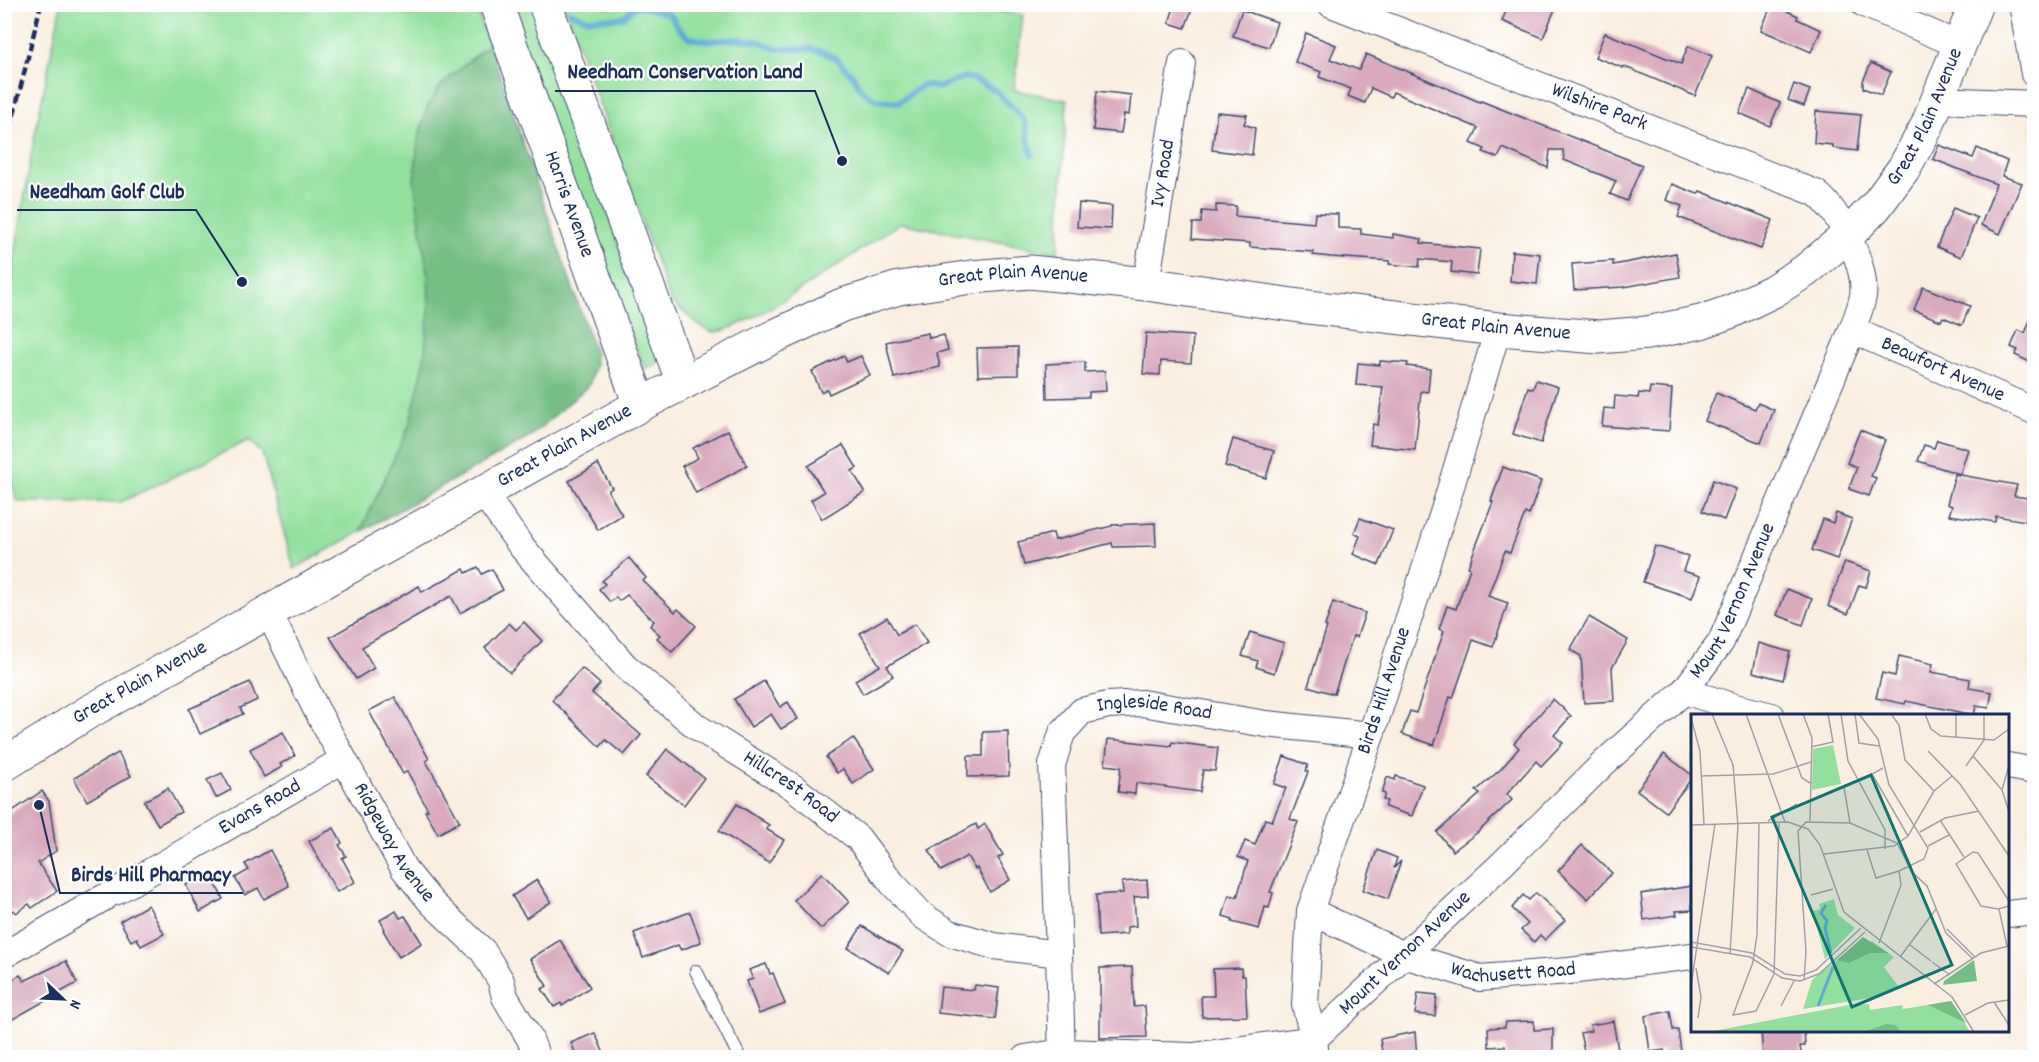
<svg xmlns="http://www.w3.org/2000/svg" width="2039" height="1062" font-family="Dekko,sans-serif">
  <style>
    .green { fill: #93e09e; stroke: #57887e; stroke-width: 1.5 }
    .forest { fill: #76be85; stroke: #487672; stroke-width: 1.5 }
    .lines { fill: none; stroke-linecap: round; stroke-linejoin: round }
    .stream { stroke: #5babd5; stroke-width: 6 }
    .building { fill: #d9aabe }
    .lane-casing { stroke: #3c4c71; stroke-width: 14 }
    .street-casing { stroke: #3c4c71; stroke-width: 28 }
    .secondary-casing { stroke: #3c4c71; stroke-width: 35 }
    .lane { stroke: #fff; stroke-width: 12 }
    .street { stroke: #fff; stroke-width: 26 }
    .secondary { stroke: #fff; stroke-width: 33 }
    .rail { stroke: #1b2f5e; stroke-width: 4.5; stroke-dasharray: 9 4.5; stroke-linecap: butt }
    .labels { text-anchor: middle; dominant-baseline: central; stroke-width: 4.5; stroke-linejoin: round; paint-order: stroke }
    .street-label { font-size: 21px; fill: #1b2f5e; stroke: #fff }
    .inset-river { fill: none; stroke: #5babd5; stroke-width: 3 }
    .inset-road { fill: none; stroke: #a0a2ab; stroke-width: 1.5 }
    .view { fill: #0f766e; fill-opacity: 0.15; stroke: #0f766e; stroke-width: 3 }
    .inset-edge { fill: none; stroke: #1b2f5e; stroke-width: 3 }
    .leader { fill: none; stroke: #1b2f5e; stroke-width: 2 }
    .callout-dot { fill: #1b2f5e; stroke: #fff; stroke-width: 2 }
    .callout-label { font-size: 22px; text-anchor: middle; font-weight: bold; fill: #1b2f5e; stroke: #fff; stroke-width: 4.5; stroke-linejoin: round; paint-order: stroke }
  </style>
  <rect width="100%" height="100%" fill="#fff"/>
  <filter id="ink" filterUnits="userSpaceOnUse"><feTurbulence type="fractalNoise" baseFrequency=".0167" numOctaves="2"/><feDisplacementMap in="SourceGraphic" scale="12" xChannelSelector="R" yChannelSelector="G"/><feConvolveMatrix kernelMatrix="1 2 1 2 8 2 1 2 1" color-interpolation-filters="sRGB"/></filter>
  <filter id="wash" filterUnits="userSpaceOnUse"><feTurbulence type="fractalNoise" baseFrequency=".008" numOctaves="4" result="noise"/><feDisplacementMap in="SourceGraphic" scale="24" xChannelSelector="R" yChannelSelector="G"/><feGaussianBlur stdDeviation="1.35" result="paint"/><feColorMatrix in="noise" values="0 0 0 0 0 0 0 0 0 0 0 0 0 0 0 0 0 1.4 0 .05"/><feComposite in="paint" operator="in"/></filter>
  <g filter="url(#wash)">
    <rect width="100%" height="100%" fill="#f9eedf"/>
    <g class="green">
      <path d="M954 4 1023 15 1014 90 1067 100 1058 253 900 223C870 243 742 334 714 332 701 331 681 309 670 300L564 5Z"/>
      <polygon points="61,5 475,5 519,129 530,437 294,569 262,453 249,440 121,502 18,502 5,465 5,316 34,139"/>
      <polygon points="505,5 535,5 659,361 655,365 644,368"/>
    </g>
    <polygon class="forest" points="489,44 595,353 595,365 589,385 530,437 360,532 409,426 423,368 429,310 428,278 414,181 418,140 427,107 441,85"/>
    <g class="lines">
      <polyline class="stream" points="570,12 588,19 616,18 623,17 636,6 639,6 667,13 672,17 679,29 690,38 706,41 740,39 761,42 777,49 810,49 823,52 837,59 853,76 862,91 876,100 899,102 921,86 927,85 938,88 965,77 973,79 995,90 1024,119 1032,155"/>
    </g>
    <g id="blocks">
      <g class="building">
        <polygon points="1175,4 1192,9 1185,28 1169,23"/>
        <polygon points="1509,4 1557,4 1543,38 1502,21"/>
        <polygon points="1772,4 1798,16 1797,19 1821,30 1811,52 1761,30"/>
        <polygon points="1242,10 1277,22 1269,47 1233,36"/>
        <polygon points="1306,33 1336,45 1330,59 1359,70 1366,54 1480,102 1481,101 1642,165 1627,201 1610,194 1616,181 1564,160 1563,150 1550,150 1548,168 1503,148 1498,158 1483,152 1485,149 1471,143 1478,128 1393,92 1391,97 1371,88 1365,103 1348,96 1351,89 1319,77 1321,72 1295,62"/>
        <polygon points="1605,33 1681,64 1688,46 1712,56 1695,96 1623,66 1623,68 1595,57"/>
        <polygon points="1871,63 1891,72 1881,95 1863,88 1863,81"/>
        <polygon points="1794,84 1810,90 1804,106 1788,100"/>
        <polygon points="1749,89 1780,103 1770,126 1739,113"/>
        <polygon points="1097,91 1131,95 1129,115 1124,114 1121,133 1093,130"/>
        <polygon points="1816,111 1861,115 1857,151 1833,148 1833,145 1814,143"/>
        <polygon points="1217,112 1247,115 1244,124 1255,128 1252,155 1212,150"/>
        <polygon points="1939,145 1973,158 1977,148 2007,161 2002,176 2022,183 2000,234 1981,225 1996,184 1933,159"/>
        <polygon points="1672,184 1698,194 1700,191 1773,220 1761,249 1678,217 1682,206 1666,200"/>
        <polygon points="1079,203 1112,206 1111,229 1077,227"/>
        <polygon points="1216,205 1236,206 1235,216 1314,223 1315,213 1338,214 1338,228 1361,229 1361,234 1393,238 1393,234 1422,239 1421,243 1480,249 1477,275 1451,272 1452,262 1420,259 1419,267 1389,264 1390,261 1331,257 1313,255 1313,252 1250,247 1250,243 1192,239 1193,223 1201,223 1202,211 1216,212"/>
        <polygon points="1953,208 1977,218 1961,257 1937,247"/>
        <polygon points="1512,251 1540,254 1537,284 1510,281"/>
        <polygon points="1676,253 1680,277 1624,287 1574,290 1572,264 1613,261 1613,265"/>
        <polygon points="1923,287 1970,306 1962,325 1943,317 1941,321 1914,310"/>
        <polygon points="2034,311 2034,364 2015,355 2018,350 2011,347 2018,330 2025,333"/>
        <polygon points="928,333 929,338 944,335 948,350 937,353 940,367 894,378 886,342"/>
        <polygon points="1146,333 1193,336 1191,363 1161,361 1160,375 1143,374"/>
        <polygon points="1018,347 1018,375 978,376 977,348"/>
        <polygon points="844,356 847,362 861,356 870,375 829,394 827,389 821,392 812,371"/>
        <polygon points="1380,361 1408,363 1407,366 1430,369 1428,392 1421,391 1415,450 1370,445 1373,424 1378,425 1383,387 1356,385 1358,363 1380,365"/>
        <polygon points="1085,362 1085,372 1105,371 1106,391 1089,392 1089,397 1047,398 1046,364"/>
        <polygon points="1536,380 1558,387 1541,443 1513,434 1528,387 1533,389"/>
        <polygon points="1650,387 1672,389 1669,431 1602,426 1604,408 1614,409 1615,396 1638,398 1639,393 1649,394"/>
        <polygon points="1716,393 1755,409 1758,403 1774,410 1761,443 1705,421"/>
        <polygon points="728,430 747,466 696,493 682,466 698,458 693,448"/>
        <polygon points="1860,430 1885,440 1871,476 1876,478 1869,496 1849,489 1857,467 1847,463"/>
        <polygon points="1233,439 1274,451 1266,478 1225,466"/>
        <polygon points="1937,440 1968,449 1960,474 1918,461 1924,445 1934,448"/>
        <polygon points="843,445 857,468 852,471 865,492 822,519 811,500 824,492 808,466"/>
        <polygon points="598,464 612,488 608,491 622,515 598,530 569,481"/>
        <polygon points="1503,467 1541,481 1529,515 1525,513 1510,553 1505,551 1488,596 1508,603 1493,647 1473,640 1453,698 1450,697 1434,745 1402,734 1410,711 1416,713 1444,631 1439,629 1447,606 1456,609 1470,568 1468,567 1493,502 1491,501"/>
        <polygon points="1955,474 2017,485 2014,496 2034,499 2032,522 1996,516 1995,522 1949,515 1952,506 1947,504"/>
        <polygon points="1713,480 1736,489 1724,520 1702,511"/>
        <polygon points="1836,513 1852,519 1837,559 1812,550 1823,519 1833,523"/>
        <polygon points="1360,518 1393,530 1379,565 1353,554 1360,536 1354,533"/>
        <polygon points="1155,523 1156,546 1113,547 1112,543 1024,565 1018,542 1053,533 1055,540 1112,526 1112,525"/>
        <polygon points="1655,546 1688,556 1683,571 1700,576 1692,598 1643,582"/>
        <polygon points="629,558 646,578 643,581 675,612 678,609 696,626 672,652 657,638 660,635 650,626 654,621 627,595 619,601 616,597 610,602 599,589 605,584 602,581"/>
        <polygon points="1845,562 1871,571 1866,587 1859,585 1848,614 1828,606"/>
        <polygon points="478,567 482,574 492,569 503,590 460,613 451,596 362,647 374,668 356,679 330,637 419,586 422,592 464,569 466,573"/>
        <polygon points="1787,589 1812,599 1803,625 1777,615"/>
        <polygon points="1333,602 1365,613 1357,637 1353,636 1334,694 1308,686 1327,627 1325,626"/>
        <polygon points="887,617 897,635 915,624 927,643 887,666 893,676 863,694 855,680 880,666 860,633"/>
        <polygon points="1589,617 1628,640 1612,668 1614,701 1584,703 1581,656 1570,650"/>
        <polygon points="524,622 542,641 510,673 485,648 509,623 516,630"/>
        <polygon points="1250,632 1284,643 1274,673 1256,667 1258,661 1242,656"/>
        <polygon points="1759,643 1790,652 1783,680 1753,672"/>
        <polygon points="1899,656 1933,664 1931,672 1970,679 1969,688 1992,692 1989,708 1976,706 1974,715 1906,701 1905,704 1876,698 1882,673 1895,676"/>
        <polygon points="582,668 600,684 592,693 641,735 624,755 606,740 600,747 552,700"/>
        <polygon points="764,681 780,707 788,702 798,719 781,729 771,714 751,727 734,699"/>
        <polygon points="250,682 257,700 240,708 243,714 200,734 189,709"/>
        <polygon points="395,697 429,759 426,761 460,822 438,834 425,811 428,810 407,771 403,774 369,711"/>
        <polygon points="1553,699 1571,716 1554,735 1563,743 1541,766 1536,761 1507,794 1512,800 1478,832 1453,851 1437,832 1480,794 1476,791 1501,769 1519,748 1514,743"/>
        <polygon points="1008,731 1009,776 968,777 968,756 983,756 983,732"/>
        <polygon points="283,732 295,756 280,764 282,767 264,777 250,749"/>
        <polygon points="853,738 874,769 853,784 843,769 837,773 826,757"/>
        <polygon points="1108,739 1171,746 1172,742 1218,748 1215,771 1203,770 1200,792 1136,783 1135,794 1118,792 1121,767 1105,765"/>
        <polygon points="667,749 704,778 684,805 646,776"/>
        <polygon points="118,753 131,776 87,801 74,778"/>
        <polygon points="1664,754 1692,775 1692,778 1666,812 1637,790"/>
        <polygon points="1284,756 1308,765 1306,771 1308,772 1290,819 1298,822 1270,892 1273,893 1269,908 1265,907 1259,929 1232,922 1233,919 1223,916 1229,895 1237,897 1248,861 1238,857 1245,841 1255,845 1265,819 1272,821 1286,788 1274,784"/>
        <polygon points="222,773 231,790 216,798 207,780"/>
        <polygon points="1396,776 1423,785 1412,816 1385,807 1387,801 1383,800 1385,794 1382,793 1387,777 1395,780"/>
        <polygon points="168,788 181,812 158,825 144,801"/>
        <polygon points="42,791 49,801 56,851 38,863 57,891 32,908 29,904 16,913 14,910 4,916 4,817"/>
        <polygon points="737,804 769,825 766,829 784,840 769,863 719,831"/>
        <polygon points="976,824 978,829 985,824 1003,855 998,858 1010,880 990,892 977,868 975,869 967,856 941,871 929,850"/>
        <polygon points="334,828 342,843 339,845 346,856 342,858 355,882 337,892 309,841"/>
        <polygon points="1582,845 1612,873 1588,899 1558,871"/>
        <polygon points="270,850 289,886 264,899 258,888 245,895 235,878 249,870 245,864"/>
        <polygon points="1377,850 1397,858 1394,868 1401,861 1388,899 1363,890"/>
        <polygon points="210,873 223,899 200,912 186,885"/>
        <polygon points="822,873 849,902 821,929 794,900"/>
        <polygon points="537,880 551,902 526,918 512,896"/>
        <polygon points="1147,880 1148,896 1134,897 1136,926 1127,927 1127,934 1098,936 1096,895 1123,893 1122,882"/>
        <polygon points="1692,886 1692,910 1676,911 1677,915 1644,920 1641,894"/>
        <polygon points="1536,893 1565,920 1545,940 1540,935 1534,942 1521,930 1528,924 1512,908 1523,895 1529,900"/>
        <polygon points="148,905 164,934 141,946 137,938 131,941 120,921"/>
        <polygon points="396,911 400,918 405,916 422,943 399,957 383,930 385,929 380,920"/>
        <polygon points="690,912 701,942 681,950 678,945 643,958 634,933"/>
        <polygon points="862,926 903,951 889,973 848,948"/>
        <polygon points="560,940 590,987 562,1006 561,1003 554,1007 542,989 547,986 530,959"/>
        <polygon points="66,961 77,983 4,1024 4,984 20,975 24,981"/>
        <polygon points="766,964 770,974 773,973 785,1004 759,1014 747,981 753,979 749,970"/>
        <polygon points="1132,967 1134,1007 1145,1006 1147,1037 1100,1038 1100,968"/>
        <polygon points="1241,968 1242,976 1245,976 1247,1016 1202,1017 1201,996 1214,996 1213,969"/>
        <polygon points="975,985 999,988 995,1019 938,1013 941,987 974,990"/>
        <polygon points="1418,993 1437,995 1435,1016 1415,1014"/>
        <polygon points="1670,1011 1673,1030 1678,1030 1681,1051 1665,1053 1664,1050 1650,1052 1645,1016"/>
        <polygon points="1534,1021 1534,1030 1553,1029 1553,1058 1506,1058 1505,1046 1489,1047 1488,1028 1505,1027 1506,1022"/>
        <polygon points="1613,1021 1618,1050 1585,1056 1580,1033 1591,1031 1590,1025"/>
        <polygon points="1761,1030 1804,1030 1805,1046 1800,1046 1801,1053 1763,1056"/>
        <polygon points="1415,1032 1417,1058 1383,1058 1380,1039"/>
        <polygon points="595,1033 606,1058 578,1058 571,1043"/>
      </g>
    </g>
  </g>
  <g filter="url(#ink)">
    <use href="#blocks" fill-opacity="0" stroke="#3c4c71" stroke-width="1.5"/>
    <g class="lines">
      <g class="lane-casing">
        <polyline id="lane" points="696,971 740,1058"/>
      </g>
      <g class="street-casing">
        <g id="street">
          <polyline points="1864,4 1959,45"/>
          <polyline points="2022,4 2034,74"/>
          <polyline points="1938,100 2034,104"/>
          <path id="s1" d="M1146 284 1182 63"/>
          <path id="s2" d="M1852 330 2034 411"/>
          <path id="s3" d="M482 491 521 546 625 666 697 727 793 787 858 838 892 883 923 916 950 933 994 946 1059 954 1062 1058"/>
          <path id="s4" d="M268 611 316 709 404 869 432 903 483 951 501 981 505 997 530 1039 537 1058"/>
          <polyline points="1684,691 1735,707 1772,716"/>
          <polyline points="2008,766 2029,770"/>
          <path id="s5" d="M115 892 343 760"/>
          <path id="s6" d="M1310 911 1404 955 1480 978 1569 971 1692 956"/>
          <polyline points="2008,914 2034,911"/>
          <path id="s7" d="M1059 954 1052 765 1062 733 1082 711 1108 705 1142 703 1266 724 1371 735"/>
          <polyline points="4,955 105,897"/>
          <path id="s8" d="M1025 1058 1062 1052 1193 1056 1314 1039 1502 864 1605 762 1684 691 1721 642 1846 345C1852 329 1860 312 1863 296 1867 266 1839 211 1816 193L1331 4"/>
          <path id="s9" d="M1316 1058 1314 1039 1305 1005 1310 911 1371 735 1444 510 1498 329"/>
        </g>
      </g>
      <g class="secondary-casing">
        <g id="secondary">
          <path id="s10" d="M496 4 640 405"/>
          <polyline points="545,4 683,383"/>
          <path id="s11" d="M4 765 87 713 640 405 775 336 842 305 899 288 972 277 1030 272 1146 284 1300 306 1498 329 1599 337 1647 333 1701 322 1732 311 1773 291 1805 271 1846 237 1876 206 1904 168 1927 126 1976 4"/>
        </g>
      </g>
      <use href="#lane" class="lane"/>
      <use href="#street" class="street"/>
      <use href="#secondary" class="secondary"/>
      <polyline class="rail" points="4,155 41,4"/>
    </g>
  </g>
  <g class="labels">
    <g class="street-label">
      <text transform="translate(1599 108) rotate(21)">Wilshire Park</text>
      <text stroke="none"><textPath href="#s11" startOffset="2139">Great Plain Avenue</textPath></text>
      <text stroke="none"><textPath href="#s1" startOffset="112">Ivy Road</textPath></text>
      <text stroke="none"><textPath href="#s10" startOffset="213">Harris Avenue</textPath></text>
      <text stroke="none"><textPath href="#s11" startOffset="1131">Great Plain Avenue</textPath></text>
      <text stroke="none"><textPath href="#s11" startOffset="1617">Great Plain Avenue</textPath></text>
      <text stroke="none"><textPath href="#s2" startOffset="99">Beaufort Avenue</textPath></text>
      <text stroke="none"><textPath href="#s11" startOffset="645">Great Plain Avenue</textPath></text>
      <text stroke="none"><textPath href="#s8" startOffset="902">Mount Vernon Avenue</textPath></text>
      <text stroke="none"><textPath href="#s11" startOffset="159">Great Plain Avenue</textPath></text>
      <text stroke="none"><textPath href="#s9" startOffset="381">Birds Hill Avenue</textPath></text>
      <text stroke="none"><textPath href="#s7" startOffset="326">Ingleside Road</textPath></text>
      <text stroke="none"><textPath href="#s3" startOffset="432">Hillcrest Road</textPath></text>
      <text stroke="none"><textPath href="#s5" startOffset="168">Evans Road</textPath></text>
      <text stroke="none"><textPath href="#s4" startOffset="264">Ridgeway Avenue</textPath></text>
      <text stroke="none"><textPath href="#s8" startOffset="416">Mount Vernon Avenue</textPath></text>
      <text stroke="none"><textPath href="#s6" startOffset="216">Wachusett Road</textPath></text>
    </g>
  </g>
  <g transform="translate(1691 714)">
    <rect width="318" height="318" fill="#f9eedf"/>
    <path d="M142 31 150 70 121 76 122 35ZM143 185 147 201 164 214 134 245 122 197 129 195 128 190ZM181 227 203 243 193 253 207 272 201 278 173 285 112 295 121 266 153 240ZM260 287 279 318H17L158 291 178 290 179 296 211 291 212 295Z" fill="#93e09e"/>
    <path d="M172 223 197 239H179L158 249 146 246ZM283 246 286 267 252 271 253 267ZM260 287 275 309 237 291ZM195 310 205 311 209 317 173 318Z" fill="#76be85"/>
    <path class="inset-river" d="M135 191 130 199 136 207 134 214 140 239M127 292 142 253"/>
    <path class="inset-road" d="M21 0 42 51 47 112 39 239M55 0 94 108M87 0 111 64 119 69M112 0 121 24 119 107M150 0 157 47 194 116V135M164 0 168 29 188 32M168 0 187 25 198 71 237 134 233 145 208 157 210 171 188 229M200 0 208 11 214 46 243 77M234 0 240 15 250 22 303 26 318 15M265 0V24M0 4 9 37 13 110M120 33 142 28 137 0M237 37 269 70 318 142M282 42 311 76M318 51 311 76 318 98M275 52 293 26V0M192 54 181 60 217 122M10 62 82 60 120 48M153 73 159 109M249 106 273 143M77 107 106 90M68 109 66 221 62 248 42 301 65 297 83 260 88 109M0 111 97 108 117 115 129 131 153 198 261 283 283 318M229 118 254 104 288 97M237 132 258 121M176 136 185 164 208 157M133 140 203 132 217 122 243 77 261 62M120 181 142 175M318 187 287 139 282 138 265 150 290 192 307 195 318 192M308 195 316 232M256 215 284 243M0 228 61 239 94 260 109 262 125 256 170 214M219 231 240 247M0 233 59 243 91 264 109 267 128 260 174 218M209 243 245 195M241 248 259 261M5 254 10 283 7 304M113 266 115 238 107 117 115 108 159 109 206 129 221 158 236 172 255 219 282 245M243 270 290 239 318 232M0 272 24 110M303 288 318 311M90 292 103 267M274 301 297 289 318 286"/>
    <path class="view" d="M180 61 261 251 161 293 81 103Z"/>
    <rect width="318" height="318" class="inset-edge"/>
  </g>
  <path class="leader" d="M842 161L815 91H555M242 282L196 210H17M39 805L60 893H243"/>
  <g class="callout-dot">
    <circle cx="842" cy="161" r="6"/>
    <circle cx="242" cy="282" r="6"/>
    <circle cx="39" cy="805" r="6"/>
  </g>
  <g class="callout-label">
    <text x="685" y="78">Needham Conservation Land</text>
    <text x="107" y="198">Needham Golf Club</text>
    <text x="151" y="881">Birds Hill Pharmacy</text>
  </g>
  <rect width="2039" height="1062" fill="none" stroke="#fff" stroke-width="24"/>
  <g transform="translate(63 999) rotate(113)" stroke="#ffffff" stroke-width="4.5" paint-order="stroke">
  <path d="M0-4.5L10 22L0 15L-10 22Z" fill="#1b2f5e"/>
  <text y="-9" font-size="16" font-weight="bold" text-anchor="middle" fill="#1b2f5e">N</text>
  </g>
</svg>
